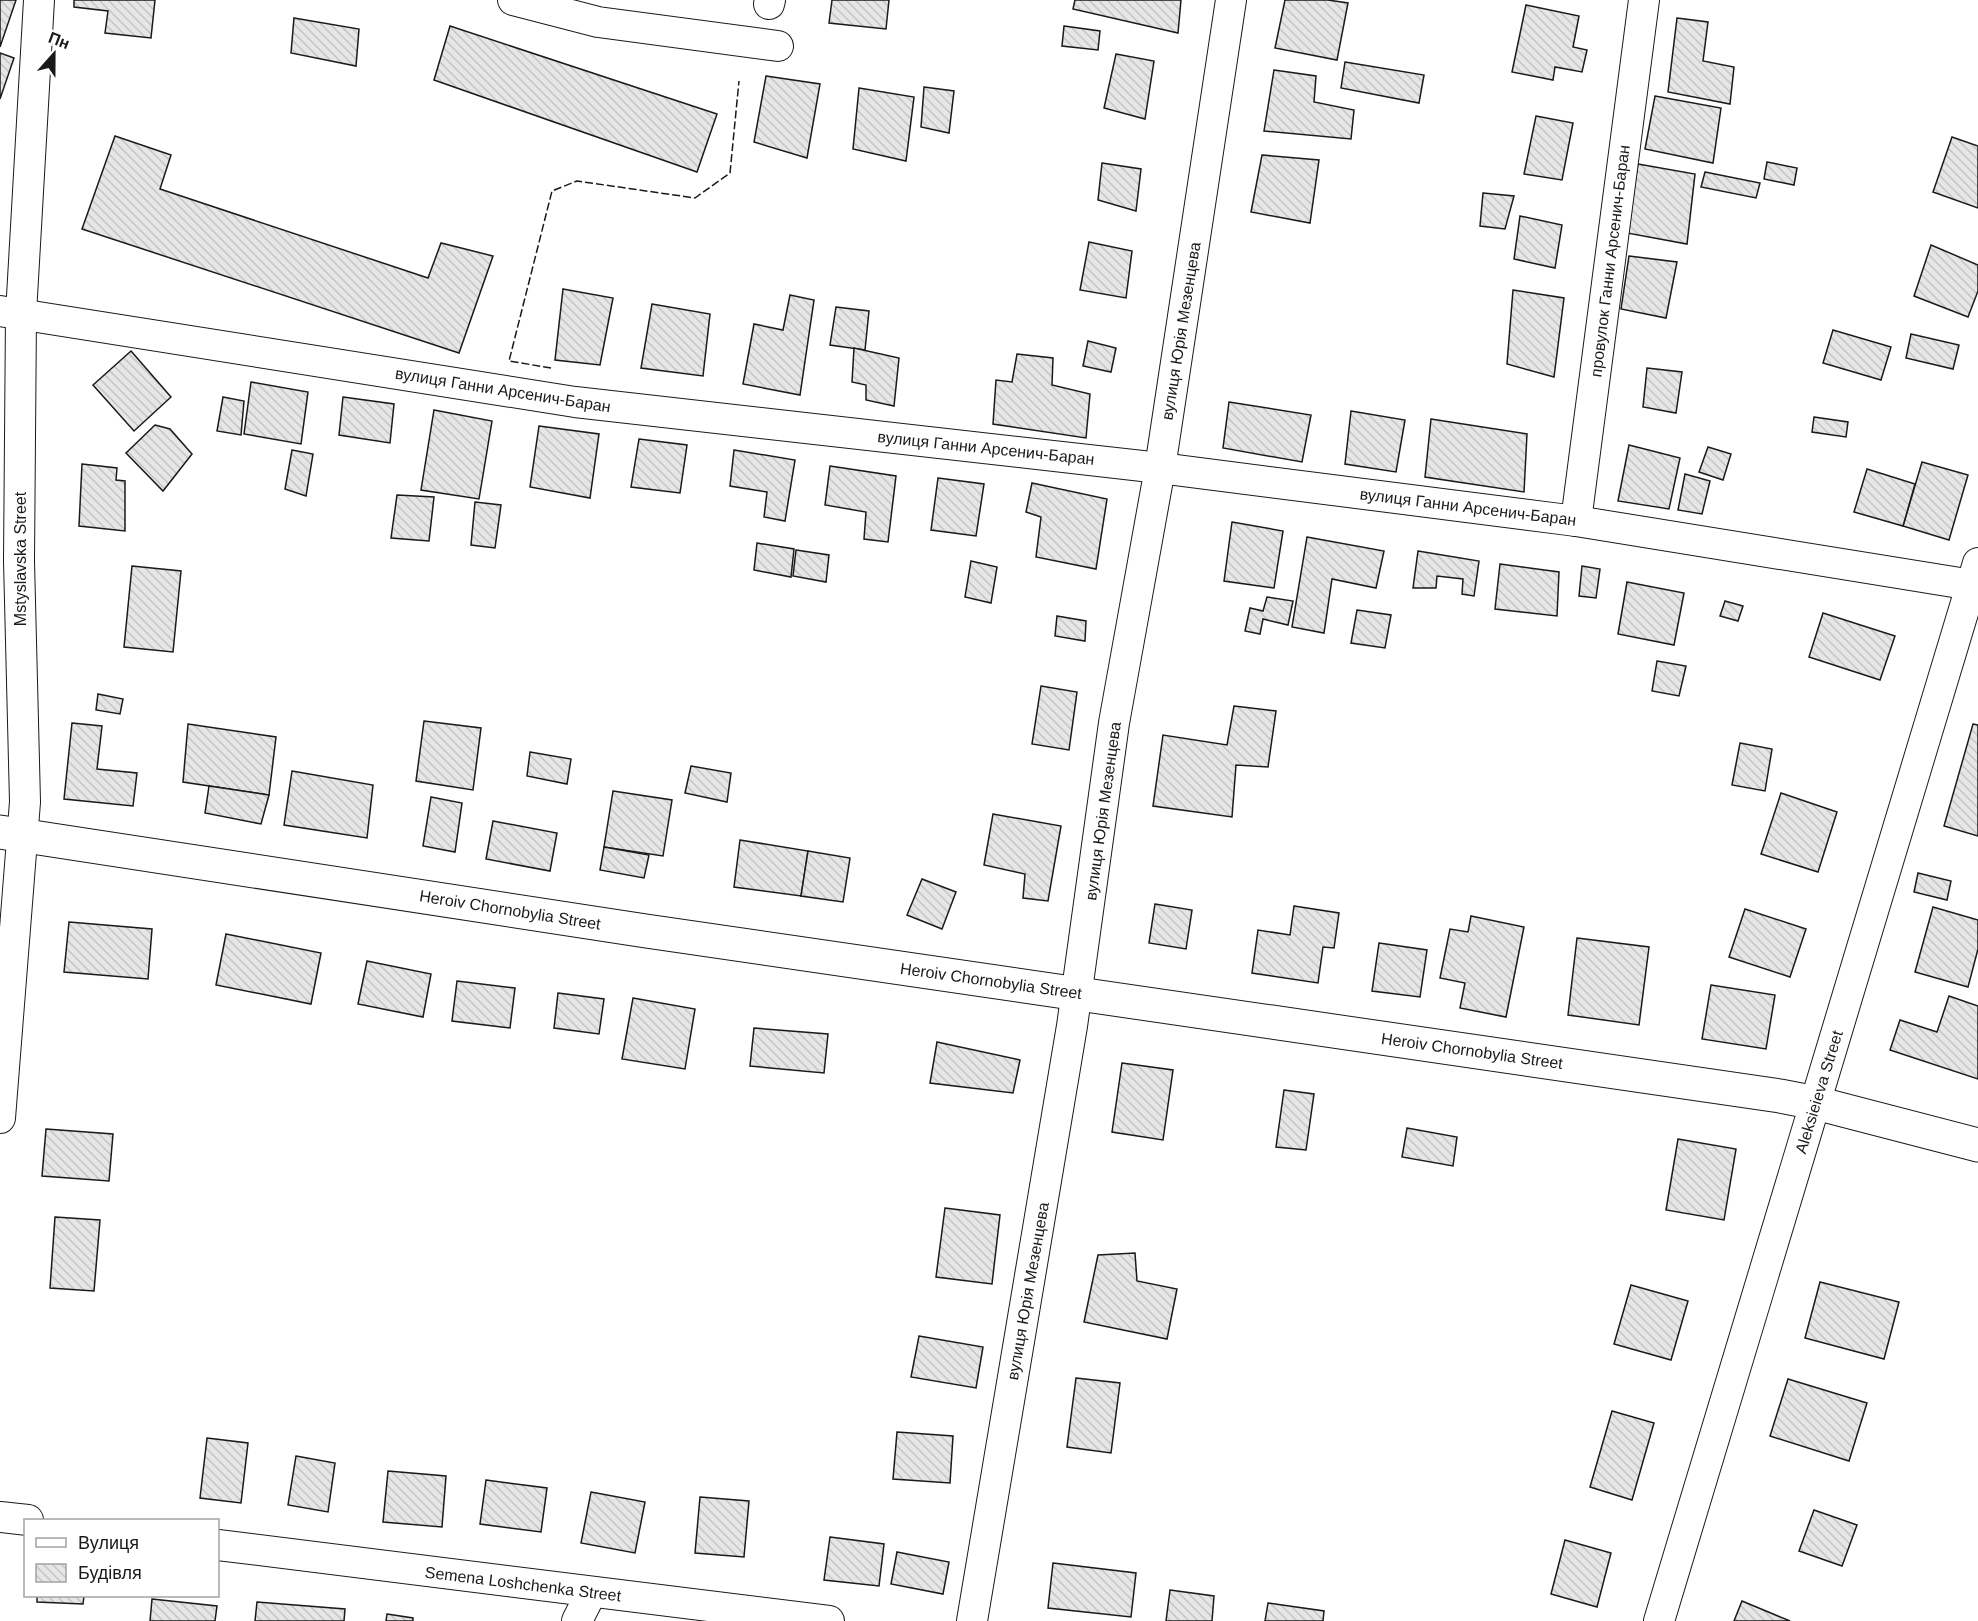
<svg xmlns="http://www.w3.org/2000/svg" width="1978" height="1621" font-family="Helvetica,sans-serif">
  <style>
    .building { fill: url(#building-back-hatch); stroke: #1a1a1a; stroke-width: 1.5 }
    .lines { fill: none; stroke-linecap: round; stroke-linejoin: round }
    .minor-casing { stroke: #1a1a1a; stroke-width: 32 }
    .secondary-casing { stroke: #1a1a1a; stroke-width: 35 }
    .minor { stroke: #fff; stroke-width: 30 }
    .secondary { stroke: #fff; stroke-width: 33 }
    .fence { stroke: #1a1a1a; stroke-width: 1.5; stroke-dasharray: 8 3; stroke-linecap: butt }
    .labels { text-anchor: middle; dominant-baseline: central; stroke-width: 4.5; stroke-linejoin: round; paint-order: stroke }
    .street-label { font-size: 16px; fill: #1a1a1a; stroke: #fff }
  </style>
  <defs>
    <pattern id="building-back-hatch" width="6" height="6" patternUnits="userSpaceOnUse" patternTransform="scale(1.5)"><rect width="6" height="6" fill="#e6e6e6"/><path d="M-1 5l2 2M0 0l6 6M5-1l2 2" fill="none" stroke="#c5c5c5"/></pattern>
  </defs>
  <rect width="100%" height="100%" fill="#fff"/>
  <g class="building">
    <polygon points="0,0 16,0 0,47"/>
    <polygon points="74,0 155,0 151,38 105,33 108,11 74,7"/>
    <polygon points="832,0 889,0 886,29 829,23"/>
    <polygon points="1075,0 1181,0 1178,33 1073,9"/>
    <polygon points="1285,0 1328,0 1348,3 1337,60 1275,48"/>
    <polygon points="1526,5 1579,16 1573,47 1587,50 1582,72 1555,67 1553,80 1512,72"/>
    <polygon points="294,18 359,29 356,66 291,53"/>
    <polygon points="1677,18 1708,22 1703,61 1734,67 1730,104 1668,92"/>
    <polygon points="450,26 717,114 697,172 434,80"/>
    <polygon points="1064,26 1100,31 1098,50 1062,46"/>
    <polygon points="0,53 14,58 0,99"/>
    <polygon points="1116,54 1154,61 1145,119 1104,108"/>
    <polygon points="1345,62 1424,75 1419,103 1341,88"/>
    <polygon points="1274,70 1316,76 1314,102 1354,110 1351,139 1264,131"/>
    <polygon points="766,76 820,84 807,158 754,142"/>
    <polygon points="924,87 954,91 949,133 921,127"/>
    <polygon points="859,88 914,97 906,161 853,149"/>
    <polygon points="1655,96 1721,108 1713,163 1645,149"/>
    <polygon points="1536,116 1573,123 1562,180 1524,174"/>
    <polygon points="115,136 171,155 160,189 428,278 441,243 493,256 459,353 82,229"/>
    <polygon points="1952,137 1978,146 1978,208 1933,192"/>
    <polygon points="1262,155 1319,160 1310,223 1251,212"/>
    <polygon points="1767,162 1797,168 1794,185 1764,179"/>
    <polygon points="1102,163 1141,169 1136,211 1098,200"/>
    <polygon points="1638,164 1695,174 1687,244 1627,233"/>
    <polygon points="1705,172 1760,183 1756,198 1701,187"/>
    <polygon points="1483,193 1514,196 1505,229 1480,226"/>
    <polygon points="1520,216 1562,225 1555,268 1514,259"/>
    <polygon points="1089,242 1132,251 1126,298 1080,290"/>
    <polygon points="1931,245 1978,265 1978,291 1968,317 1914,296"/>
    <polygon points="1629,256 1677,262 1666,318 1621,309"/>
    <polygon points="563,289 613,298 600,365 555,360"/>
    <polygon points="1513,290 1564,298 1554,377 1507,364"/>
    <polygon points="790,295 814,300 800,395 743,384 754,324 783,330"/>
    <polygon points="652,304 710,314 703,376 641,368"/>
    <polygon points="836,307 869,311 865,350 830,345"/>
    <polygon points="1833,330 1891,347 1881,380 1823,363"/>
    <polygon points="1911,334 1959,345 1953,369 1906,358"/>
    <polygon points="1088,341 1116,348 1111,372 1083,366"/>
    <polygon points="854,348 899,358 894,406 866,400 866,385 852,382"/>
    <polygon points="131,351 171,397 134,431 93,385"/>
    <polygon points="1017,354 1053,358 1052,385 1090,394 1086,438 993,424 996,380 1012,382"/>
    <polygon points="1647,368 1682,372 1676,413 1643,407"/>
    <polygon points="251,382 308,392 301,444 244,434"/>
    <polygon points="223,397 244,401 241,435 217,431"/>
    <polygon points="343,397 394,404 390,443 339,435"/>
    <polygon points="1229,402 1311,415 1302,462 1223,448"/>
    <polygon points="434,410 492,421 479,499 421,490"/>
    <polygon points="1351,411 1405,420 1396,472 1345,464"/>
    <polygon points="1814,417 1848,422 1846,437 1812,432"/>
    <polygon points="1431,419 1527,434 1524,492 1425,477"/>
    <polygon points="155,425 170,429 192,454 163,491 126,453"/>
    <polygon points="539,426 599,434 590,498 530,487"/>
    <polygon points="639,439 687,445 680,493 631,487"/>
    <polygon points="1629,445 1680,458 1669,509 1618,501"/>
    <polygon points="1708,447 1731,454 1723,480 1699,472"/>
    <polygon points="292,450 313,454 306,496 285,489"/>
    <polygon points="734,450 795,460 785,521 764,517 767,492 730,486"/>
    <polygon points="1922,462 1968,475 1949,540 1903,526"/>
    <polygon points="82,464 117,468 116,480 125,481 125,531 79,526"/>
    <polygon points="830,466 896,476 888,542 864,539 866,512 825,505"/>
    <polygon points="1867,469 1915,484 1903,526 1854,512"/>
    <polygon points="1685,474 1710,481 1702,514 1678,510"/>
    <polygon points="938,478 984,484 976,536 931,530"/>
    <polygon points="1032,483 1107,499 1096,569 1036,557 1041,517 1026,512"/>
    <polygon points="397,495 434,497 429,541 391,538"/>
    <polygon points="475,502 501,505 495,548 471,545"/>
    <polygon points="1232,522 1283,531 1274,588 1224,581"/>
    <polygon points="1307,537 1384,551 1376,588 1332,579 1324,633 1292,627"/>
    <polygon points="757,543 794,549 791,577 754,570"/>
    <polygon points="796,550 829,555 826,582 793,576"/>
    <polygon points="1418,551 1479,561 1474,596 1462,594 1463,579 1437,576 1436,588 1413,588"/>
    <polygon points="971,561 997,567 991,603 965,597"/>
    <polygon points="1500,564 1559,572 1557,616 1495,609"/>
    <polygon points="132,566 181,571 173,652 124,647"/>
    <polygon points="1582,566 1600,569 1596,598 1579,596"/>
    <polygon points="1627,582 1684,593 1674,645 1618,634"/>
    <polygon points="1267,597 1293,601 1288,625 1263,619 1260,634 1245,631 1250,608 1263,611"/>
    <polygon points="1725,601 1743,606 1738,621 1720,616"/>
    <polygon points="1357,610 1391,615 1385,648 1351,643"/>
    <polygon points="1823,613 1895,636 1880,680 1809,657"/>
    <polygon points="1057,616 1086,621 1085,641 1055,636"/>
    <polygon points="1657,661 1686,666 1679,696 1652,691"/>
    <polygon points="1041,686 1077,692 1069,750 1032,744"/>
    <polygon points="98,694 123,699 120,714 96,710"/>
    <polygon points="1234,706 1276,711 1268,767 1236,765 1232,817 1153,806 1163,735 1227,745"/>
    <polygon points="424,721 481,728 473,790 416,781"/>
    <polygon points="72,723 102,726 97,769 137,773 133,806 64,799"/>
    <polygon points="188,724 276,737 269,795 183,782"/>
    <polygon points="1973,724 1978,725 1978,836 1944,826"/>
    <polygon points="1740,743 1772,749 1765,791 1732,785"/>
    <polygon points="530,752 571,759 567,784 527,776"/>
    <polygon points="691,766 731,773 727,802 685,793"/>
    <polygon points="292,771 373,785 367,838 284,825"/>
    <polygon points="209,786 269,795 261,824 205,813"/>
    <polygon points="613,791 672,800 663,856 604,847"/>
    <polygon points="1781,793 1837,812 1818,872 1761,854"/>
    <polygon points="431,797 462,803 455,852 423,846"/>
    <polygon points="993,814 1061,826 1048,901 1023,898 1025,874 984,865"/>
    <polygon points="493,821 557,833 550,871 486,859"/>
    <polygon points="740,840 808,851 801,896 734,887"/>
    <polygon points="604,847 649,855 644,878 600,870"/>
    <polygon points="808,851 850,858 843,902 801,896"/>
    <polygon points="1918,873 1951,881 1947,900 1914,892"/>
    <polygon points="922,879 956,892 942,929 907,915"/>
    <polygon points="1155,904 1192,910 1186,949 1149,943"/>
    <polygon points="1294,906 1339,913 1334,948 1323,947 1318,983 1252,973 1258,930 1290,935"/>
    <polygon points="1933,907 1978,920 1978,949 1968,987 1915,972"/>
    <polygon points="1745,909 1806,929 1790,977 1729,957"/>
    <polygon points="1471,916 1524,927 1506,1017 1460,1008 1465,983 1440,978 1450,929 1468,932"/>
    <polygon points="69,922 152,929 148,979 64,972"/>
    <polygon points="226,934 321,953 311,1004 216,985"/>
    <polygon points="1577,938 1649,947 1639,1025 1568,1015"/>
    <polygon points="1379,943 1427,950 1420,997 1372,991"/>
    <polygon points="367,961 431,974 423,1017 358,1004"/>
    <polygon points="457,981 515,988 510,1028 452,1021"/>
    <polygon points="1711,985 1775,995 1766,1049 1702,1039"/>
    <polygon points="558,993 604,999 599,1034 554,1028"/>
    <polygon points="1949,996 1978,1006 1978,1079 1890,1050 1900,1020 1937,1032"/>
    <polygon points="633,998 695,1009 685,1069 622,1059"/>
    <polygon points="754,1028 828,1034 824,1073 750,1066"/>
    <polygon points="937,1042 1020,1060 1013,1093 930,1083"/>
    <polygon points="1122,1063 1173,1070 1163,1140 1112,1132"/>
    <polygon points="1284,1090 1314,1094 1306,1150 1276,1147"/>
    <polygon points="1407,1128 1457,1137 1453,1166 1402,1157"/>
    <polygon points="46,1129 113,1134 109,1181 42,1176"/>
    <polygon points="1678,1139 1736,1149 1724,1220 1666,1210"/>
    <polygon points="945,1208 1000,1215 992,1284 936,1277"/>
    <polygon points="55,1217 100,1220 94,1291 50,1288"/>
    <polygon points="1135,1253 1137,1281 1177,1289 1167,1339 1084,1322 1098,1255"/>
    <polygon points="1820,1282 1899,1302 1884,1359 1805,1338"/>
    <polygon points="1631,1285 1688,1301 1671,1360 1614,1344"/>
    <polygon points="919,1336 983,1347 976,1388 911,1377"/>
    <polygon points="1076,1378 1120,1383 1111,1453 1067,1447"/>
    <polygon points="1788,1379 1867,1403 1849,1461 1770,1436"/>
    <polygon points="1612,1411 1654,1423 1632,1500 1590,1487"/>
    <polygon points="897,1432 953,1436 950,1483 893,1479"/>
    <polygon points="207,1438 248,1443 241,1503 200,1498"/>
    <polygon points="296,1456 335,1463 328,1512 288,1505"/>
    <polygon points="388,1471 446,1476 442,1527 383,1522"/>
    <polygon points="486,1480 547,1488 541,1532 480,1524"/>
    <polygon points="591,1492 645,1502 635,1553 581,1543"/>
    <polygon points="700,1497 749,1501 744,1557 695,1553"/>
    <polygon points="1814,1510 1857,1525 1842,1566 1799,1551"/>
    <polygon points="830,1537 884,1544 879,1586 824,1580"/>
    <polygon points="1565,1540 1611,1553 1597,1607 1551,1594"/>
    <polygon points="897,1552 949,1562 943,1594 891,1584"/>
    <polygon points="1053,1563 1136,1573 1131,1617 1048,1608"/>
    <polygon points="1170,1590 1214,1596 1212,1621 1166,1621"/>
    <polygon points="37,1596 84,1596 83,1604 37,1602"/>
    <polygon points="152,1599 217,1606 215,1621 150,1621"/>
    <polygon points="1742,1601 1790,1621 1734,1621"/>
    <polygon points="257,1602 345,1609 344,1621 255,1621"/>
    <polygon points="1268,1603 1324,1611 1323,1621 1265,1621"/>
    <polygon points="387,1614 413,1618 413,1621 386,1621"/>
  </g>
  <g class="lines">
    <g class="minor-casing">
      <g id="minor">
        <polyline points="513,0 598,22 778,46"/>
        <polyline points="769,4 770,0"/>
        <polyline points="0,311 575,402 1160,468 1576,521 1978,586"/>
        <polyline points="1576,521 1644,0"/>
        <polyline points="0,1118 25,802 19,561 21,314 39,0"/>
        <polyline points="0,1517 28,1520"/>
        <polyline points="218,1545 829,1621"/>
        <polyline points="577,1621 591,1593"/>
        <polyline points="972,1621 1072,1026 1114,723 1160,468 1231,0"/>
        <polyline points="1659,1621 1978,563"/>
      </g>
    </g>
    <g class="secondary-casing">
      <polyline id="secondary" points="0,832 646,931 1780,1096 1816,1103 1978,1145"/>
    </g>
    <use href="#minor" class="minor"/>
    <use href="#secondary" class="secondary"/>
    <polyline class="fence" points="551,368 509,361 552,191 577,181 695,198 730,173 739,81"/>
  </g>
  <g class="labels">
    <g class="street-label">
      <text transform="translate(1610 261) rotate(-83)">провулок Ганни Арсенич-Баран</text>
      <text transform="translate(1181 331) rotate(-81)">вулиця Юрія Мезенцева</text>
      <text transform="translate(503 390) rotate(9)">вулиця Ганни Арсенич-Баран</text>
      <text transform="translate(986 448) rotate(6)">вулиця Ганни Арсенич-Баран</text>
      <text transform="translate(1468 507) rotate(7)">вулиця Ганни Арсенич-Баран</text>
      <text transform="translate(20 559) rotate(-90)">Mstyslavska Street</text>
      <text transform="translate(1103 811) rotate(-82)">вулиця Юрія Мезенцева</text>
      <text transform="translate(510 910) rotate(9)">Heroiv Chornobylia Street</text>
      <text transform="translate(991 981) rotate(8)">Heroiv Chornobylia Street</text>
      <text transform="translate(1472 1051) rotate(8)">Heroiv Chornobylia Street</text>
      <text transform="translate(1819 1092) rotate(-73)">Aleksieieva Street</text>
      <text transform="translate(1028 1291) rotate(-80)">вулиця Юрія Мезенцева</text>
      <text transform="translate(523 1584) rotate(7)">Semena Loshchenka Street</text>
    </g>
  </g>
  <rect x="24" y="1519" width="195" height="78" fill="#ffffff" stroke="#a3a3a3" stroke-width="1.5"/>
  <rect x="36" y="1538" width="30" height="9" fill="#ffffff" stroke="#a3a3a3" stroke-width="1.5"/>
  <text x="78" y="1549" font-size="18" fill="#1a1a1a">Вулиця</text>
  <rect x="36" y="1564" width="30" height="18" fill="url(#building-back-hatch)" stroke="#a3a3a3" stroke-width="1.5"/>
  <text x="78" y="1579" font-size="18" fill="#1a1a1a">Будівля</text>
  <g transform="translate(54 54) rotate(21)" stroke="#ffffff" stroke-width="4.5" paint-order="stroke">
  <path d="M0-4.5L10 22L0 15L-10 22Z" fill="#1a1a1a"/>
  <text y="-9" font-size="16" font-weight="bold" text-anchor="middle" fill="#1a1a1a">Пн</text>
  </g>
</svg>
